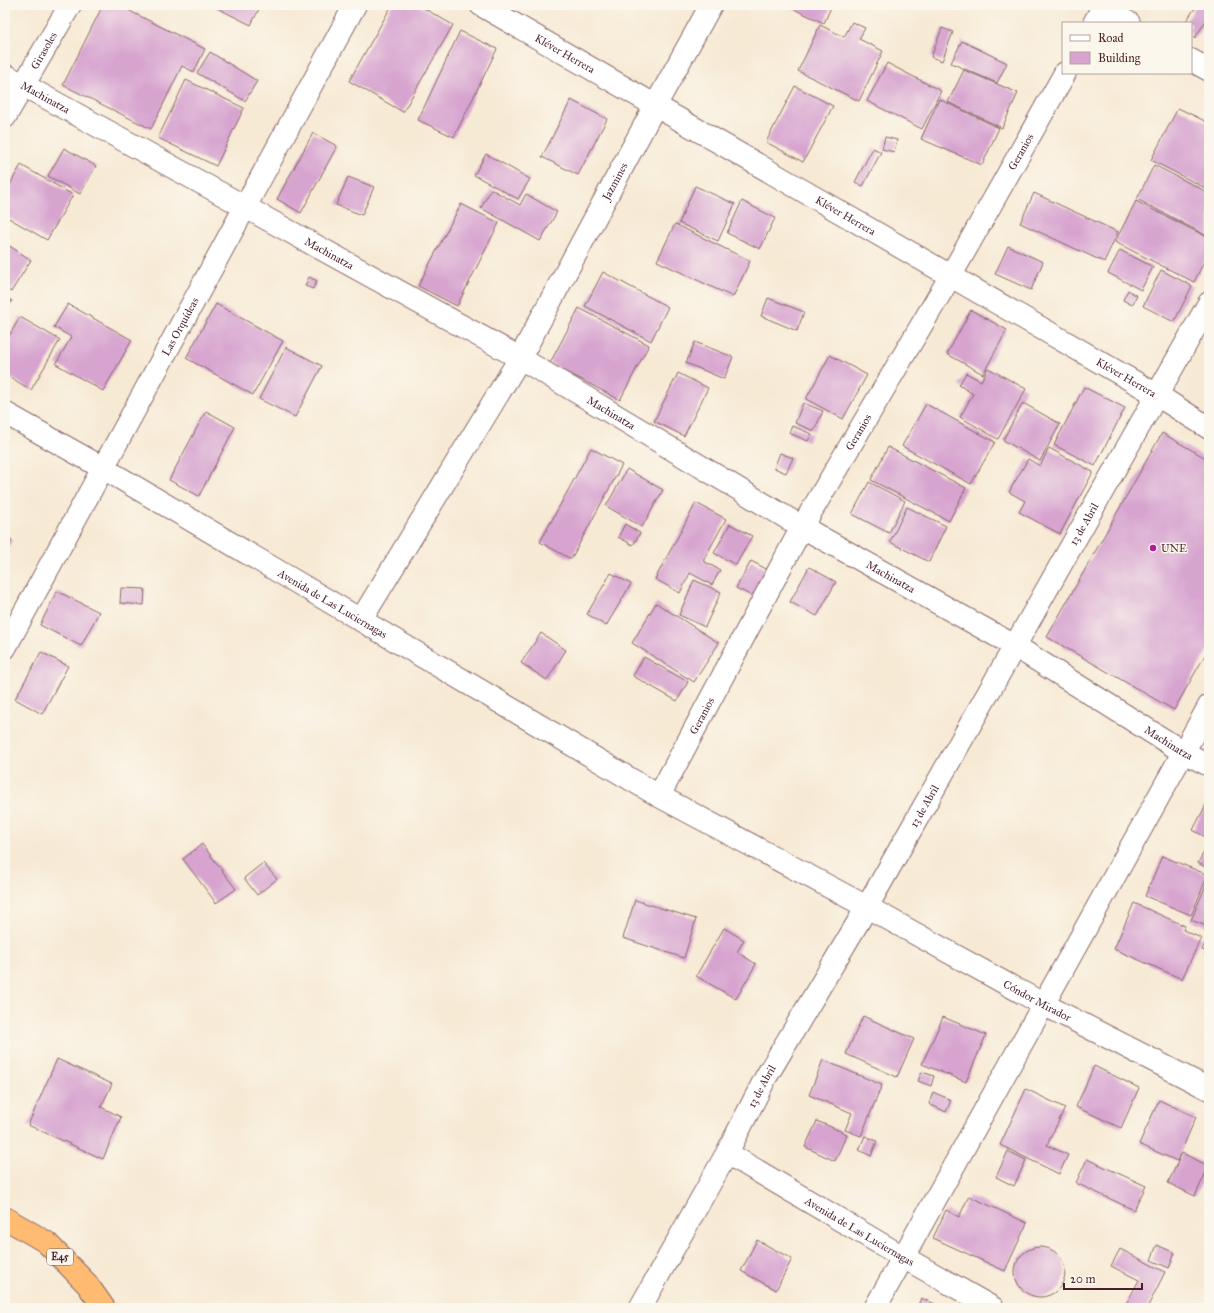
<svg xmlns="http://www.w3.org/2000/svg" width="1214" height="1313" font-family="'IM FELL Great Primer',serif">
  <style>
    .building { fill: #d7a4d0 }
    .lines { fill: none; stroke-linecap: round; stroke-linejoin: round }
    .street-casing { stroke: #876666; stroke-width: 24 }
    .highway-casing { stroke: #876666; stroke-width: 24 }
    .street { stroke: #fff; stroke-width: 22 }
    .highway { stroke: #ffbb71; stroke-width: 22 }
    .poi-dot { fill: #b5179e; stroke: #fbf7ec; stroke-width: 1.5 }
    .labels { text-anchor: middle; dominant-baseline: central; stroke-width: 3; stroke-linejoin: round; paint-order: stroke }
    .shield { fill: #fbf7ec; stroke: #7f6065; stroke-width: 1 }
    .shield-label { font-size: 10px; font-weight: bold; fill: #4a1f2b }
    .street-label { font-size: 11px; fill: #4a1f2b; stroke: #fbf7ec }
    .poi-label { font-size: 11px; fill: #4a1f2b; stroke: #fbf7ec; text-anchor: start }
  </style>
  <rect width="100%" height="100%" fill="#fbf7ec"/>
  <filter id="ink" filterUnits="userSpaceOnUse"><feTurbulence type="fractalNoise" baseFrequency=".025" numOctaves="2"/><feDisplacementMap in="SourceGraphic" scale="8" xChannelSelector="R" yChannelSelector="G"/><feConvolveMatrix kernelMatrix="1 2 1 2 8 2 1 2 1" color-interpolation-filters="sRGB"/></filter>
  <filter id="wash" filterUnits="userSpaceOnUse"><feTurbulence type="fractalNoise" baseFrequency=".012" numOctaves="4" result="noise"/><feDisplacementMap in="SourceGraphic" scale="16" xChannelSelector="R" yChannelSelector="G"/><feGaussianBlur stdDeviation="0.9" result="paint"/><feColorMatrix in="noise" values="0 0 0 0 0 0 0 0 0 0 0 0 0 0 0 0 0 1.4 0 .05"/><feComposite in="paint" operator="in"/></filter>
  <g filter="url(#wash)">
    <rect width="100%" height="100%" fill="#f7ead5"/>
    <g id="blocks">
      <g class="building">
        <polygon points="103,5 118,5 205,49 194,72 182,66 151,129 63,85"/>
        <polygon points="211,5 261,5 251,25"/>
        <polygon points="392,5 418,5 453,25 403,112 349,81"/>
        <polygon points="785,5 832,5 824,23"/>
        <polygon points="1197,5 1205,5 1209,8 1209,16 1195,38 1191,35 1191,23 1185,23"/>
        <polygon points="852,22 865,28 859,39 883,51 859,101 798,71 820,25 844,37"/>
        <polygon points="942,28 953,32 942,61 931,57"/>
        <polygon points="460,31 497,49 454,137 418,120"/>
        <polygon points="962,41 1007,63 997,83 951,63"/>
        <polygon points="210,52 257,81 245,101 197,73"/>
        <polygon points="887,63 941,91 922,129 867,101"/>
        <polygon points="964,70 1018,93 1002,128 948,102"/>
        <polygon points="186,80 244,108 216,166 158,138"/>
        <polygon points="795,86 833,106 803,162 766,142"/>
        <polygon points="939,99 999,128 982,165 921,139"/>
        <polygon points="571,100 607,119 578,175 542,157"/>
        <polygon points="1178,108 1209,123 1209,190 1151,160"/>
        <polygon points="313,133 337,146 301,213 277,199"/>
        <polygon points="885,137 897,140 894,152 882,149"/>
        <polygon points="64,148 96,166 80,194 48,176"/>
        <polygon points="873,148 881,152 863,186 855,182"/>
        <polygon points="486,154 530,179 518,199 474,175"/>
        <polygon points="21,165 73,195 47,240 5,216 5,193"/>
        <polygon points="1154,165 1209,193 1209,237 1137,199"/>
        <polygon points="348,177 374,187 362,215 336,205"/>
        <polygon points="695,186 735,204 718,241 679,223"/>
        <polygon points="491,189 520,205 526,194 557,212 540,241 481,208"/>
        <polygon points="1034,193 1118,232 1104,262 1020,223"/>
        <polygon points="742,201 775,218 760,249 727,233"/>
        <polygon points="1136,201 1209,238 1209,252 1194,282 1115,242"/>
        <polygon points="461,204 499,223 457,306 418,286"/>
        <polygon points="675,224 750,261 733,297 657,261"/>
        <polygon points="5,243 31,260 11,292 5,288"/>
        <polygon points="1008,246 1043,262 1031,290 995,274"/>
        <polygon points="1120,250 1153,267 1141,290 1108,273"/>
        <polygon points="1161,270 1192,286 1174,322 1143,306"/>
        <polygon points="603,272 668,307 651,341 585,306"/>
        <polygon points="309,277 317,281 313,289 305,286"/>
        <polygon points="1128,290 1137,296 1132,305 1123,300"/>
        <polygon points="5,297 12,301 5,313"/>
        <polygon points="768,298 804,312 797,331 761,316"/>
        <polygon points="68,304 132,340 103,391 56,364 71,337 54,327"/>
        <polygon points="216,304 283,341 253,395 186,358"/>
        <polygon points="579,308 649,345 620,400 550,363"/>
        <polygon points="971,310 1007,330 983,374 947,354"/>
        <polygon points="20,317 60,340 31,390 5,374 5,343"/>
        <polygon points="695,342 733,357 724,379 686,363"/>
        <polygon points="286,347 322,366 295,417 259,399"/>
        <polygon points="830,355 867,375 843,419 806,399"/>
        <polygon points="988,368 1026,389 998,439 960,417 973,394 959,385 966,373 981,381"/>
        <polygon points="678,373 708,388 684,436 654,421"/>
        <polygon points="1084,387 1125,408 1095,466 1054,445"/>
        <polygon points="803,403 823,411 814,431 795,423"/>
        <polygon points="1023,403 1060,424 1040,461 1003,440"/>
        <polygon points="926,404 995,442 971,484 902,446"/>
        <polygon points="206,411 235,427 199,496 169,480"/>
        <polygon points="792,426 812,434 808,441 789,433"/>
        <polygon points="1162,433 1209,460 1209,648 1174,710 1047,637"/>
        <polygon points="888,447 966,488 949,521 871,480"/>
        <polygon points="591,448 622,465 571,559 540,542"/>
        <polygon points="1049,448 1093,472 1060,534 1019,512 1025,501 1009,492 1028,459 1040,466"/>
        <polygon points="780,453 793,458 786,473 774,468"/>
        <polygon points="627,469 663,490 642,527 606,506"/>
        <polygon points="869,482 905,501 889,533 852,514"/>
        <polygon points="696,503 726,519 703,561 720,570 712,585 690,573 680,593 655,579"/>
        <polygon points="907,507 946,526 929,562 890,542"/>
        <polygon points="625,524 640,533 633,545 618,537"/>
        <polygon points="730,524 752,536 736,565 714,553"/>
        <polygon points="5,536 12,540 5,554"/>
        <polygon points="751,561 770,571 756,598 736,588"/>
        <polygon points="809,567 836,582 817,616 790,602"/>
        <polygon points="611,573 631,584 606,626 587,614"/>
        <polygon points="694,580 721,592 705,627 679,615"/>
        <polygon points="121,588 145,589 144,605 120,603"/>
        <polygon points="57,591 99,612 81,646 40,625"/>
        <polygon points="656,603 719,643 694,682 632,643"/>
        <polygon points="541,633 566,650 547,680 521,663"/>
        <polygon points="41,652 68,666 42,714 15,699"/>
        <polygon points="644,657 688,682 677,701 633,676"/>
        <polygon points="1209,799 1209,839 1193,830"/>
        <polygon points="1209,842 1209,869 1198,863"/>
        <polygon points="202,844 236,889 216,903 183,859"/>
        <polygon points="1162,856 1208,875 1191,915 1145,896"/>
        <polygon points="263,863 277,879 257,895 244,878"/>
        <polygon points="1209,878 1209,927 1191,920"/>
        <polygon points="635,900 696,919 684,958 623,938"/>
        <polygon points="1134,903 1185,926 1183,930 1201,938 1182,979 1114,949"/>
        <polygon points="724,928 744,940 737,952 756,964 736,999 696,976"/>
        <polygon points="1209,934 1209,952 1202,950"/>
        <polygon points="863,1016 914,1039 897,1077 846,1054"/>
        <polygon points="943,1017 986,1035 966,1082 922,1064"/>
        <polygon points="57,1059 112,1084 101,1107 121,1117 103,1159 28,1125"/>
        <polygon points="823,1060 882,1085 861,1136 845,1130 852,1113 809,1095"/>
        <polygon points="1094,1066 1139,1088 1121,1128 1076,1107"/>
        <polygon points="922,1072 934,1076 931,1086 918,1081"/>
        <polygon points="1026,1089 1065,1108 1047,1145 1068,1155 1059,1174 1000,1145"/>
        <polygon points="933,1092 951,1100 946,1112 929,1104"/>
        <polygon points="1159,1100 1196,1117 1177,1161 1139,1144"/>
        <polygon points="817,1121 847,1134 835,1161 805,1147"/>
        <polygon points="865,1136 877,1141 871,1156 859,1150"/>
        <polygon points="1008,1151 1026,1160 1014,1186 996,1177"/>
        <polygon points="1182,1153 1209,1166 1195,1196 1168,1183"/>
        <polygon points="1087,1159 1146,1186 1134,1210 1076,1183"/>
        <polygon points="969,1196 1027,1223 1005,1271 933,1238 946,1210 959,1217"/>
        <polygon points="757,1240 792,1259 776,1290 741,1271"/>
        <polygon points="1157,1245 1175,1253 1169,1268 1151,1260"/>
        <circle cx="1040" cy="1272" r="25"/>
        <polygon points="1120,1249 1165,1272 1147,1308 1124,1308 1139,1280 1111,1266"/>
        <polygon points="921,1298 944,1308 917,1308"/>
      </g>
    </g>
  </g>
  <g filter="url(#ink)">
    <use href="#blocks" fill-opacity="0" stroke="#876666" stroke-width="1"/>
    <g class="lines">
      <g class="street-casing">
        <g id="street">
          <path id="s1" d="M481 5 1157 395 1209 428"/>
          <polyline points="1099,5 1129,23"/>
          <polyline points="1094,23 1104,5"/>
          <polyline points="1191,60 1209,70"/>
          <path id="s2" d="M5 75 520 358 802 527 1015 646 1183 752 1209 765"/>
          <path id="s3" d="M5 117 70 5"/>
          <path id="s4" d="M5 413 103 468 659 796 867 907 1043 1004 1209 1089"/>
          <path id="s5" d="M361 620 520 358 655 106 711 5"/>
          <path id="s6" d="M5 648 355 5"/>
          <path id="s7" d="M659 796 802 527 950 277 1065 73"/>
          <path id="s8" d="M727 1153 903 1257 993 1308"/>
          <path id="s9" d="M640 1308 727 1153 766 1077 867 907 1209 303"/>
          <polyline points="875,1308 1209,706"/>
        </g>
      </g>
      <g class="highway-casing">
        <polyline id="highway" points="5,1218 46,1242 87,1284 104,1308"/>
      </g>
      <use href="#street" class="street"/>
      <use href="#highway" class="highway"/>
    </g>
  </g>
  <circle class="poi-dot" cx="1153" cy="548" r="4"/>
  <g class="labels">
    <rect class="shield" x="47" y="1249" width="26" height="16" rx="3"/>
    <g class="shield-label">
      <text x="60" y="1257">E45</text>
    </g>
    <g class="street-label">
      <text stroke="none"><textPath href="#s3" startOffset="77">Girasoles</textPath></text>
      <text stroke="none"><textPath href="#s1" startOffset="97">Kléver Herrera</textPath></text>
      <text stroke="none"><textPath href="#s2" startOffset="46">Machinatza</textPath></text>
      <text stroke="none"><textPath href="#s7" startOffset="739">Geranios</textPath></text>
      <text stroke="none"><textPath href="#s5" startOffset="507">Jazmines</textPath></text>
      <text stroke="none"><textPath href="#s1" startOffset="421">Kléver Herrera</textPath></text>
      <text stroke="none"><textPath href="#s2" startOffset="370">Machinatza</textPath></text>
      <text stroke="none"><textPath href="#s6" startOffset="366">Las Orquídeas</textPath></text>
      <text stroke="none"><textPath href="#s1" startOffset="745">Kléver Herrera</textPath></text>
      <text stroke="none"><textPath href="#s2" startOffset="694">Machinatza</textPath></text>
      <text stroke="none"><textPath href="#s7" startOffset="415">Geranios</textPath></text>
      <text stroke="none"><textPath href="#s9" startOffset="901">13 de Abril</textPath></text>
      <text stroke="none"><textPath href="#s2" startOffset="1018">Machinatza</textPath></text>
      <text stroke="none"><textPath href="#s4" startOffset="379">Avenida de Las Luciernagas</textPath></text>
      <text stroke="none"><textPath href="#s7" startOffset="91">Geranios</textPath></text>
      <text stroke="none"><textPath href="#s2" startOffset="1342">Machinatza</textPath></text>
      <text stroke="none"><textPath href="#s9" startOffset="577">13 de Abril</textPath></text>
      <text stroke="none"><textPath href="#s4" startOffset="1188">Cóndor Mirador</textPath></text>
      <text stroke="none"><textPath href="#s9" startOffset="253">13 de Abril</textPath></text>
      <text stroke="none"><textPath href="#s8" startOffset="154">Avenida de Las Luciernagas</textPath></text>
    </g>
    <g class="poi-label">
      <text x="1161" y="548">UNE</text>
    </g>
  </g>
  <rect width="1214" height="1313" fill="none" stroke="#fbf7ec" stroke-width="20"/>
  <rect x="1062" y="22" width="130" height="52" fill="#fbf7ec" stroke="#b4a19f"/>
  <rect x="1070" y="35" width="20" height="6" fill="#ffffff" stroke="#b4a19f"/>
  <text x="1098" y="42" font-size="12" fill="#4a1f2b">Road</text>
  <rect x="1070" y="52" width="20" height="12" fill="#d7a4d0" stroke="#b4a19f"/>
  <text x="1098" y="62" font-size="12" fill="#4a1f2b">Building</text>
  <path d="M1064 1283v6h78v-6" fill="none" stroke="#4a1f2b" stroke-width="2"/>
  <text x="1070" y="1283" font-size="12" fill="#4a1f2b" stroke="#fbf7ec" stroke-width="3" paint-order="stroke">20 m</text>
</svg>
